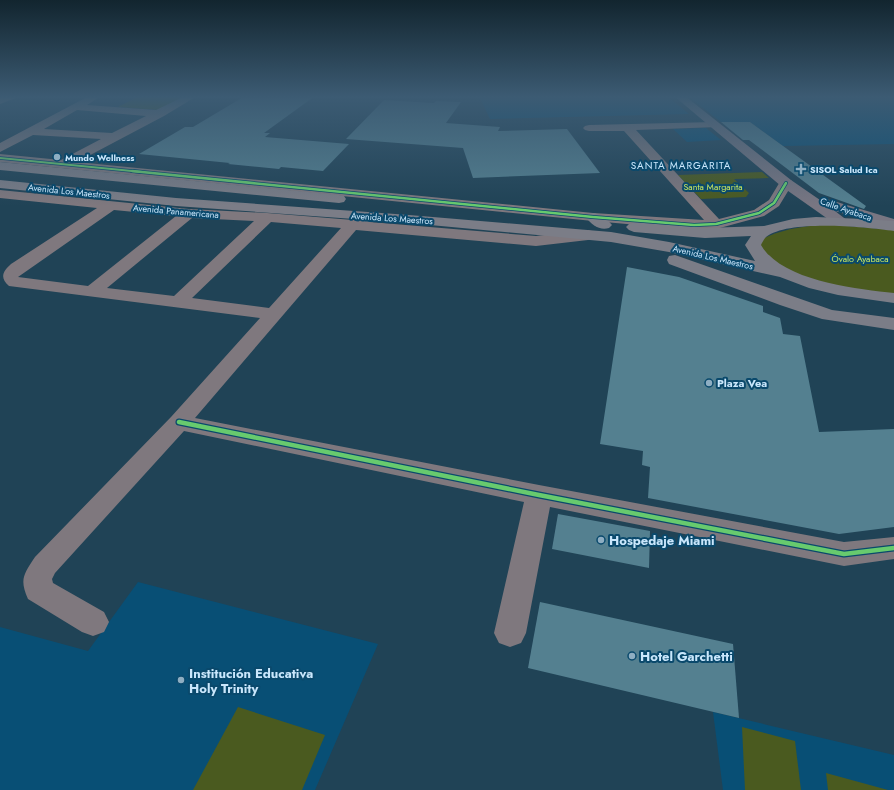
<svg xmlns="http://www.w3.org/2000/svg" width="894" height="790" font-family="Jost,sans-serif">
  <style>
    .built { fill: #084f75 }
    .green { fill: #4a5a1f }
    .building { fill: #548090 }
    .lines { fill: none; stroke-linecap: round; stroke-linejoin: round }
    .minor { fill: #7f787e; fill-rule: evenodd }
    .major { fill: #787682; fill-rule: evenodd }
    .highway { fill: #7b7d87; fill-rule: evenodd }
    .cycleway-far2-casing { stroke: #0a496c; stroke-width: 3.5 }
    .cycleway-far1-casing { stroke: #0a496c; stroke-width: 4 }
    .cycleway-casing { stroke: #0a496c; stroke-width: 7 }
    .cycleway-far2 { stroke: #67ca6e; stroke-width: 2 }
    .cycleway-far1 { stroke: #67ca6e; stroke-width: 2.5 }
    .cycleway { stroke: #67ca6e; stroke-width: 4.5 }
    .poi-dot { fill: #8eaec2; stroke: #0a496c; stroke-width: 1.5 }
    .labels { text-anchor: middle; dominant-baseline: central; stroke-width: 4; stroke-linejoin: round; paint-order: stroke }
    .far-poi-label { font-size: 9px; font-weight: bold; fill: #cae7fc; stroke: #0a496c; text-anchor: start }
    .far-park-label { font-size: 9px; fill: #c7e561; stroke: #0a496c }
    .far-street-label { font-size: 9px; fill: #cae7fc; stroke: #0a496c }
    .far-neighbourhood-label { font-size: 10px; letter-spacing: 1px; fill: #cae7fc; stroke: #0a496c }
    .poi-label { font-size: 11px; font-weight: bold; fill: #cae7fc; stroke: #0a496c; text-anchor: start }
    .near-poi-label { font-size: 13px; font-weight: bold; fill: #cae7fc; stroke: #0a496c; text-anchor: start }
  </style>
  <rect width="100%" height="100%" fill="#204356"/>
  <g class="built">
    <polygon points="479,96 667,96 689,114 490,119"/>
    <polygon points="688,96 894,96 894,144 783,146 750,122 721,122"/>
    <polygon points="706,128 721,140 687,142 673,129"/>
    <polygon points="138,582 378,644 315,790 0,790 0,627 88,651"/>
    <polygon points="713,712 894,755 894,790 723,790"/>
  </g>
  <g class="green">
    <polygon points="139,96 186,96 159,110 118,107"/>
    <polygon points="762,172 769,178 734,179 749,193 746,197 701,199 678,175"/>
    <path d="M819 225H836L894 230V294L848 289 775 269 756 242C776 231 797 227 819 225Z"/>
    <polygon points="238,707 325,735 302,790 193,790"/>
    <polygon points="742,727 795,741 801,790 745,790"/>
    <polygon points="826,773 888,790 828,790"/>
  </g>
  <g class="building">
    <polygon points="245,96 315,96 264,133 270,133 265,137 349,144 323,171 281,167 279,169 228,164 230,163 139,154 185,127 193,127"/>
    <polygon points="384,100 434,103 436,101 461,102 446,123 500,127 498,131 567,129 600,173 473,178 463,148 346,139"/>
    <polygon points="721,122 750,122 866,206 864,209 819,193 749,140 743,140"/>
    <polygon points="627,267 679,277 763,306 763,312 780,318 783,334 800,336 819,432 894,429 894,527 839,534 648,498 650,467 642,465 643,451 600,444"/>
    <polygon points="558,514 650,531 649,568 552,549"/>
    <polygon points="540,602 733,644 739,718 528,668"/>
  </g>
  <g class="lines">
    <g class="minor">
      <polygon points="4,96 17,96 16,98 0,104 0,97"/>
      <path d="M89 96H101L87 105 156 110 185 96H197L164 116 77 162 593 213 704 220 624 131H589L585 130 583 128 585 126 589 125 714 122 718 123 720 125 718 127 636 130 719 219 754 210 769 200 781 180H791L793 183 779 206 764 216 716 229 694 230 593 221 0 162V154L61 160 101 139 33 135 0 152V143ZM77 110 146 116 112 133 44 129Z"/>
      <path d="M0 190 189 209 267 213 353 220 363 217 368 219 370 222 536 236 588 230 594 232 596 235 594 238 588 240 536 246 356 230 195 418 539 485 844 542 894 537V559L844 566 550 507 526 633 521 643 510 647 499 643 494 633 524 502 184 431 55 573 52 579 53 583 104 612 109 622 104 632 93 636 82 632 28 599C19 579 24 574 35 557L171 417 260 318 9 286C0 278 2 272 11 264L97 208 0 198ZM114 210 176 216 88 286 18 277ZM192 218 254 221 174 296 107 288ZM271 222 341 228 269 308 192 298Z"/>
    </g>
    <polygon class="major" points="674,96 685,96 791,180 820,200 825,199 830,200 894,219 894,229 835,211 848,221 845,224 840,226 835,224 781,186"/>
    <g class="highway">
      <polygon points="0,162 339,195 344,196 346,199 344,202 339,203 0,170"/>
      <path d="M0 180 176 198 409 215 611 232 669 242 755 261 745 245 751 236 705 238 634 232 629 230 626 227 629 224 634 222 705 228 764 226 793 219 816 217 863 219 894 221V231C865 227 789 219 766 237 764 239 762 243 761 245 782 281 856 289 894 293V303L838 295 809 288 780 277 669 252 611 242 409 223 176 206 0 188Z"/>
      <path d="M593 213C600 214 607 219 612 225L609 228C600 231 591 225 586 217L588 214Z"/>
      <polygon points="675,255 832,310 894,318 894,330 822,319 780,305 669,264 667,260 669,256"/>
    </g>
    <g class="cycleway-far2-casing">
      <polyline id="cycleway-far2" points="0,158 142,172"/>
    </g>
    <g class="cycleway-far1-casing">
      <polyline id="cycleway-far1" points="132,171 593,217 694,225 716,224 759,213 774,203 786,183"/>
    </g>
    <g class="cycleway-casing">
      <polyline id="cycleway" points="179,422 539,495 844,554 894,548"/>
    </g>
    <use href="#cycleway-far2" class="cycleway-far2"/>
    <use href="#cycleway-far1" class="cycleway-far1"/>
    <use href="#cycleway" class="cycleway"/>
  </g>
  <linearGradient id="sky" x2="0" y2="1"><stop stop-color="#12252f"/><stop offset="0.47" stop-color="#3c5b73"/><stop offset="1" stop-color="#3c5b73" stop-opacity="0"/></linearGradient>
  <rect width="894" height="206" fill="url(#sky)"/>
  <g class="poi-dot">
    <circle cx="57" cy="157" r="4"/>
    <path d="M799 163h4v4h4v4h-4v4h-4v-4h-4v-4h4z"/>
    <circle cx="709" cy="383" r="4"/>
    <circle cx="601" cy="540" r="4"/>
    <circle cx="632" cy="656" r="4"/>
    <circle cx="181" cy="680" r="4"/>
  </g>
  <g class="labels">
    <g class="far-poi-label">
      <text x="65" y="157">Mundo Wellness</text>
      <text x="810" y="169">SISOL Salud Ica</text>
    </g>
    <g class="far-park-label">
      <text x="713" y="186">Santa Margarita</text>
      <text x="860" y="258">Óvalo Ayabaca</text>
    </g>
    <g class="far-street-label">
      <text transform="translate(69 191) rotate(6)">Avenida Los Maestros</text>
      <text transform="translate(846 209) rotate(19)">Calle Ayabaca</text>
      <text transform="translate(176 211) rotate(5)">Avenida Panamericana</text>
      <text transform="translate(392 218) rotate(4)">Avenida Los Maestros</text>
      <text transform="translate(713 257) rotate(13)">Avenida Los Maestros</text>
    </g>
    <g class="far-neighbourhood-label">
      <text x="681" y="165">SANTA MARGARITA</text>
    </g>
    <g class="poi-label">
      <text x="717" y="383">Plaza Vea</text>
    </g>
    <g class="near-poi-label">
      <text x="609" y="540">Hospedaje Miami</text>
      <text x="640" y="656">Hotel Garchetti</text>
      <text x="189" y="673">Institución Educativa<tspan x="189" dy="15">Holy Trinity</tspan></text>
    </g>
  </g>
</svg>
